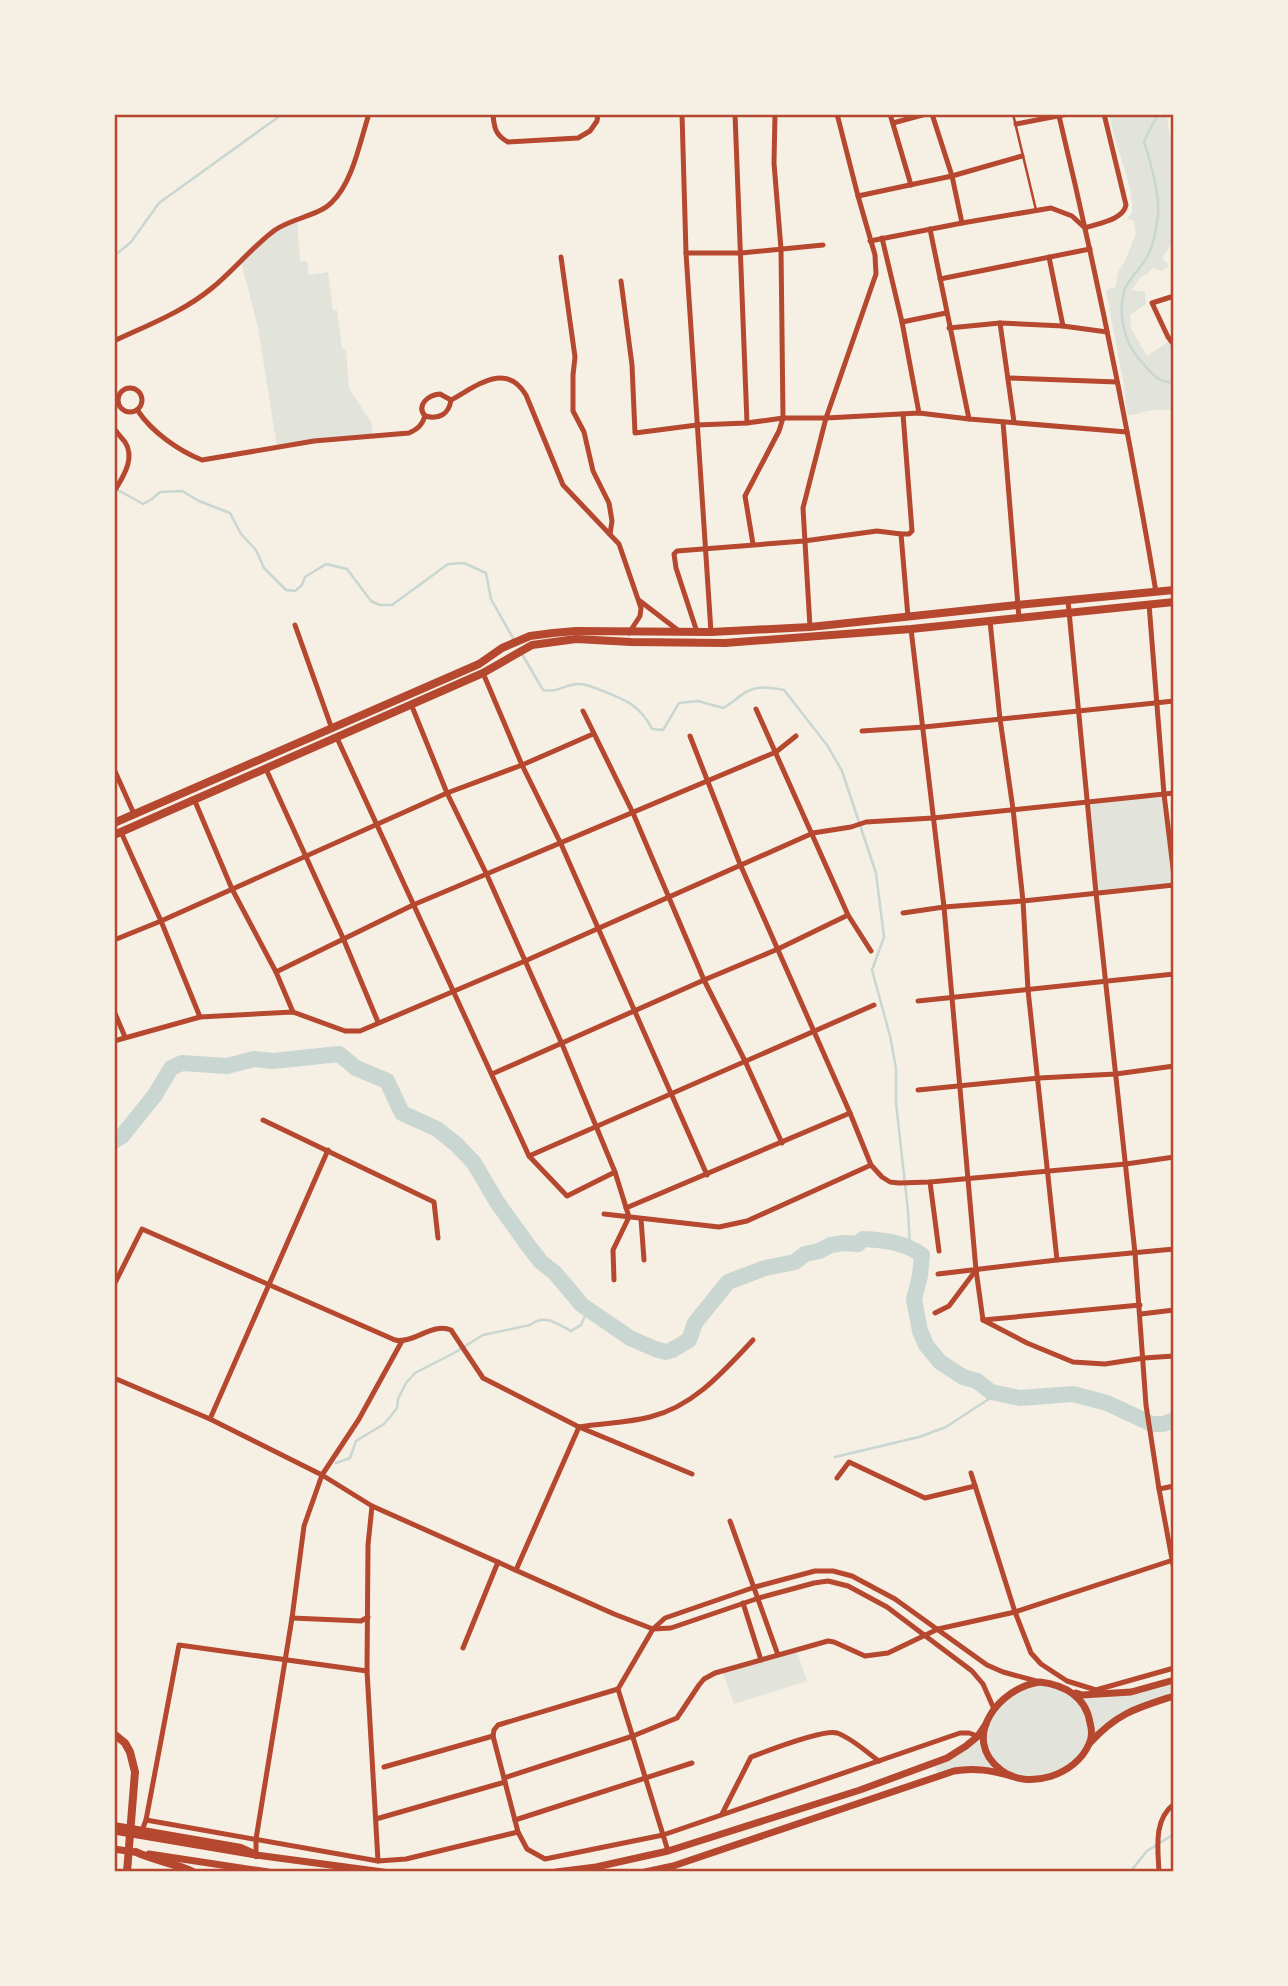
<svg xmlns="http://www.w3.org/2000/svg" width="1288" height="1986" font-family="Poppins,sans-serif">
  <style>
    .green { fill: #e2e4dc }
    .lines { fill: none; stroke-linecap: round; stroke-linejoin: round }
    .stream { stroke: #c9d6d2; stroke-width: 2.5 }
    .river { stroke: #c9d6d2; stroke-width: 16 }
    .service { stroke: #b5482f; stroke-width: 2.5 }
    .minor { stroke: #b5482f; stroke-width: 5 }
    .secondary { stroke: #b5482f; stroke-width: 7 }
    .primary { stroke: #b5482f; stroke-width: 8 }
    .trunk { stroke: #b5482f; stroke-width: 8 }
    .neatline { fill: none; stroke: #b5482f; stroke-width: 2.5 }
  </style>
  <rect width="100%" height="100%" fill="#f6efe4"/>
  <g class="green">
    <path d="M1110 114H1174V117L1169 116 1167 118 1174 160V240L1162 258 1169 265 1167 268 1161 271 1153 267 1148 273 1140 278 1132 290 1145 292 1146 304 1130 315 1131 328 1147 356 1168 342 1174 350V408C1165 411 1154 409 1144 412 1138 413 1134 415 1127 415L1124 386 1106 291 1109 288H1115L1118 272 1125 261 1136 233 1134 221 1127 218 1132 213C1134 180 1113 147 1110 114Z"/>
    <polygon points="297,219 300,261 307,261 309,275 328,272 333,310 337,310 342,349 346,349 349,388 371,422 373,437 277,447 258,328 241,261 260,242"/>
    <polygon points="1164,794 1174,885 1096,893 1087,802"/>
    <polygon points="796,1649 807,1681 734,1704 722,1671"/>
    <polygon points="1174,1680 1174,1696 1117,1719 1067,1769 1035,1779 988,1770 938,1775 934,1764 978,1736 994,1709 1034,1683 1073,1693 1108,1695"/>
  </g>
  <g class="lines">
    <g class="stream">
      <path d="M1158 114 1144 141C1150 161 1160 194 1158 215 1156 229 1154 245 1147 257 1141 268 1130 277 1125 289 1117 312 1124 343 1140 360 1153 374 1155 381 1174 383"/>
      <polyline points="114,256 131,242 159,203 277,118 280,114"/>
      <polyline points="118,490 143,504 152,499 160,492 182,491 199,501 230,513 241,534 256,550 264,568 286,590 295,591 302,585 305,577 326,564 347,569 371,601 380,605 392,605 448,564 464,563 486,573 491,599 514,640"/>
      <path d="M522 654 543 690C560 693 566 683 580 684 589 684 623 699 631 704 639 710 648 720 652 729L663 730 679 703 698 701 723 708C733 703 741 694 748 691 760 685 772 688 784 690L827 745 842 771 876 873 884 937 872 970 890 1036 896 1068V1103L908 1211 910 1246"/>
      <polyline points="835,1457 919,1437 946,1427 998,1393"/>
      <path d="M336 1463 350 1458 356 1441 384 1424 390 1417 397 1408 398 1399 406 1383 415 1373 454 1353 483 1335 530 1325C545 1313 557 1324 571 1331L581 1325 585 1316 590 1312"/>
      <polyline points="1130,1872 1147,1851 1174,1834"/>
    </g>
    <path class="river" d="M114 1141 122 1136 155 1095 171 1068 182 1063 227 1066 254 1059 273 1061 339 1054 356 1068 387 1081 402 1113 437 1129 457 1145 474 1163 497 1202 527 1244 541 1262 555 1273 582 1305 630 1338 655 1349 666 1352 672 1350 689 1340 695 1323 728 1282 765 1268 795 1262 805 1254 819 1251 831 1245 844 1243 858 1244 863 1239C884 1240 904 1242 922 1255L920 1276 914 1299 920 1331 926 1345 940 1362 963 1377 977 1381 991 1392 1020 1398 1073 1394 1107 1403 1152 1424H1163L1174 1420"/>
    <polyline class="service" points="1013,114 1036,210"/>
    <g class="minor">
      <path d="M493 114C494 127 495 135 508 142L578 138 590 131 597 121 598 114"/>
      <polyline points="682,114 686,253 711,632"/>
      <polyline points="735,114 747,423"/>
      <polyline points="890,114 911,185"/>
      <polyline points="932,114 952,176 962,223"/>
      <path d="M1059 116C1097 274 1129 432 1156 592"/>
      <polyline points="893,123 926,114"/>
      <polyline points="1016,124 1068,114"/>
      <polyline points="858,196 952,176 1022,156"/>
      <path d="M1085 228C1099 223 1123 220 1126 205L1104 114"/>
      <polyline points="930,229 969,419"/>
      <polyline points="882,238 902,322 919,413"/>
      <polyline points="870,241 962,223 1051,208 1072,216 1085,228"/>
      <polyline points="686,253 741,253 823,245"/>
      <polyline points="561,257 575,357 573,375 573,411 584,432 593,471 609,503 612,521 610,534"/>
      <polyline points="1049,257 1063,326"/>
      <polyline points="940,279 1090,249"/>
      <polyline points="621,281 632,365 635,433 697,425 747,423 783,418 826,418 919,413 969,419 1127,432"/>
      <polyline points="1174,296 1152,303 1168,337 1174,345"/>
      <polyline points="902,322 946,313"/>
      <polyline points="1000,323 1014,422"/>
      <polyline points="949,328 1000,323 1063,326 1107,332"/>
      <path d="M114 341C148 325 183 312 212 288 234 270 252 247 275 230 292 218 319 216 332 202 353 182 360 141 369 114"/>
      <polyline points="1008,378 1117,382"/>
      <circle cx="130" cy="400" r="12"/>
      <path d="M138 411C152 432 179 451 202 460L314 441 409 433C418 429 422 425 425 416 416 405 428 395 440 394L451 400"/>
      <path d="M425 416C439 420 449 414 451 400 477 386 506 361 526 395L563 485 619 544 641 608 640 616 629 633"/>
      <polyline points="1003,422 1019,618"/>
      <path d="M114 428C117 433 122 438 125 442 136 459 122 478 114 492"/>
      <polyline points="901,534 908,617"/>
      <polyline points="753,544 745,496 779,431 783,418 781,249 774,163 775,114"/>
      <polyline points="640,601 679,631"/>
      <polyline points="1068,601 1096,893 1135,1253 1146,1405 1159,1489 1174,1570"/>
      <polyline points="1149,604 1164,794 1174,876"/>
      <polyline points="990,621 1000,719 1013,809 1023,901 1028,990 1057,1260"/>
      <polyline points="295,625 332,729"/>
      <polyline points="810,627 803,508 826,418 876,274 875,255 858,196 837,114"/>
      <polyline points="911,629 944,907 976,1270 983,1320"/>
      <polyline points="697,632 676,568 674,554 677,551 804,541 877,531 901,534 909,534 912,531 903,414"/>
      <polyline points="483,673 522,765 561,844 707,1175"/>
      <polyline points="411,704 447,793 487,875 562,1044 615,1172 629,1217 613,1250 614,1280"/>
      <polyline points="756,709 848,915 871,951"/>
      <polyline points="583,711 633,813 704,980 745,1061 782,1143"/>
      <polyline points="862,731 924,727 1174,701"/>
      <polyline points="690,736 740,864 850,1113 871,1165 882,1177 890,1182 899,1183 930,1182 1126,1164 1174,1157"/>
      <polyline points="337,738 529,1156 567,1196 615,1172"/>
      <polyline points="114,769 134,814"/>
      <polyline points="266,769 343,938 378,1022"/>
      <polyline points="194,799 232,889 276,972 293,1012"/>
      <polyline points="121,832 161,921 200,1017"/>
      <polyline points="903,913 944,907 1023,901 1174,885"/>
      <polyline points="114,940 161,921 447,793 522,765 593,734"/>
      <polyline points="276,972 413,905 776,752 796,736"/>
      <polyline points="918,1001 1174,974"/>
      <polyline points="114,1011 125,1037"/>
      <polyline points="114,1041 200,1017 293,1012 345,1031 360,1031 525,961 813,833 851,827 866,822 933,818 1174,793"/>
      <polyline points="492,1074 704,980 778,949 848,915"/>
      <polyline points="918,1090 1039,1078 1116,1074 1174,1066"/>
      <polyline points="263,1120 434,1202 438,1238"/>
      <polyline points="529,1156 874,1005"/>
      <polyline points="930,1182 939,1251"/>
      <polyline points="626,1208 850,1113"/>
      <polyline points="604,1214 719,1227 747,1221 871,1165"/>
      <polyline points="641,1219 644,1260"/>
      <polyline points="938,1274 1057,1260 1174,1249"/>
      <path d="M114 1285 142 1229 395 1340C414 1344 432 1322 451 1330L483 1378 579 1427 692 1474"/>
      <polyline points="935,1313 949,1306 976,1270"/>
      <polyline points="1141,1314 1174,1310"/>
      <polyline points="983,1320 1027,1343 1073,1362 1105,1364 1144,1358 1174,1356"/>
      <polyline points="983,1320 1140,1305"/>
      <polyline points="114,1378 210,1419 322,1475 372,1506 614,1614 653,1629 671,1628 759,1598 814,1583 828,1581 848,1586 887,1607 972,1671 983,1684 994,1709"/>
      <polyline points="210,1419 328,1150"/>
      <path d="M579 1427C602 1423 627 1423 650 1417 694 1406 723 1372 753 1340"/>
      <polyline points="971,1473 1015,1612 1031,1653 1041,1664 1067,1681 1096,1690 1174,1668"/>
      <polyline points="837,1478 849,1462 925,1498 975,1486"/>
      <polyline points="1159,1489 1174,1486"/>
      <polyline points="372,1506 368,1545 367,1671 378,1861"/>
      <polyline points="730,1521 778,1655"/>
      <polyline points="516,1570 579,1427"/>
      <polyline points="743,1603 761,1660"/>
      <polyline points="292,1618 361,1621 368,1617"/>
      <polyline points="463,1648 498,1562"/>
      <polyline points="618,1689 668,1851"/>
      <polyline points="493,1736 518,1832 527,1849 545,1859 663,1835 960,1733 969,1733 978,1736"/>
      <polyline points="384,1767 493,1736 494,1730 498,1725 618,1689 653,1629 665,1618 755,1587 815,1571 833,1571 852,1576 895,1599 987,1665 1003,1672 1040,1682"/>
      <polyline points="504,1778 633,1736 677,1718 699,1685 704,1679 715,1673 828,1641 834,1642 865,1656 888,1653 938,1629 1015,1612 1173,1560"/>
      <path d="M722 1814 751 1757C767 1751 823 1729 837 1733 852 1738 866 1752 879 1761"/>
      <polyline points="376,1819 505,1782"/>
      <polyline points="146,1820 378,1861 406,1859 518,1832"/>
      <polyline points="515,1820 692,1763"/>
      <polyline points="141,1833 146,1820 179,1645 367,1671"/>
      <polyline points="256,1855 256,1839 292,1618 304,1526 322,1475 359,1419 402,1341"/>
      <path d="M1159 1872C1158 1849 1153 1820 1174 1804"/>
    </g>
    <g class="secondary">
      <path d="M1040 1682C1065 1685 1086 1697 1090 1723 1092 1730 1092 1738 1089 1744 1076 1775 1028 1791 1001 1770 959 1738 1000 1687 1040 1682Z"/>
      <polyline points="1076,1693 1082,1695 1131,1692 1174,1680"/>
      <path d="M1090 1743C1117 1713 1137 1708 1174 1696"/>
      <polyline points="114,1831 256,1855 383,1872"/>
      <polyline points="114,1849 134,1852"/>
      <polyline points="149,1854 268,1872"/>
      <polyline points="556,1872 596,1867 668,1851 860,1790 947,1758 966,1746 978,1736 986,1724"/>
      <path d="M645 1872 673 1866 954 1771C975 1767 992 1771 1012 1776"/>
    </g>
    <g class="primary">
      <polyline points="114,823 479,664 502,648 530,636 553,633 576,631 711,632 810,627 1017,605 1174,590"/>
      <polyline points="114,835 483,673 532,645 576,639 631,642 725,643 911,629 1174,602"/>
    </g>
    <g class="trunk">
      <polyline points="114,1734 125,1743 130,1752 135,1772 127,1872"/>
      <polyline points="114,1826 241,1848 256,1855"/>
      <path d="M136 1852C155 1861 175 1863 193 1872"/>
    </g>
  </g>
  <rect width="1288" height="1986" fill="none" stroke="#f6efe4" stroke-width="231"/>
  <rect x="116" y="116" width="1056" height="1754" class="neatline"/>
</svg>
